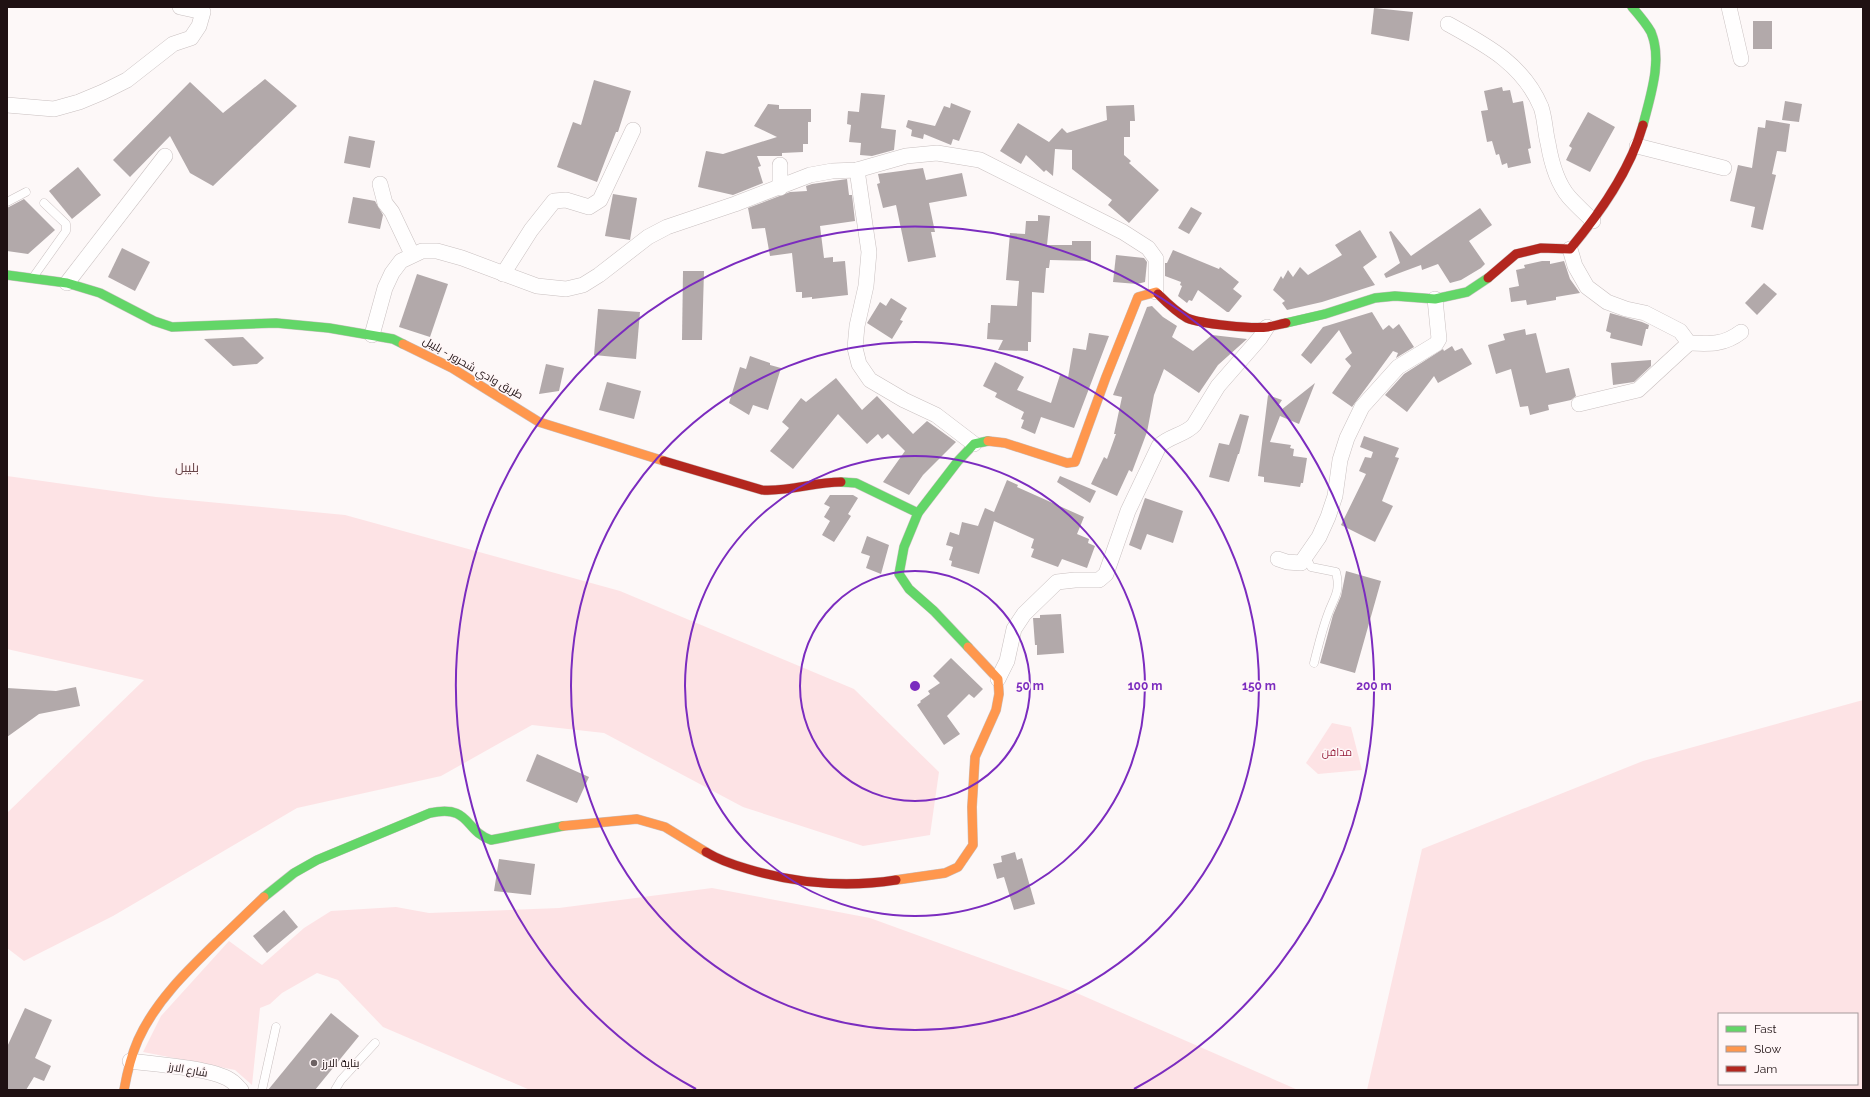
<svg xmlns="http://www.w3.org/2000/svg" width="1870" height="1097" font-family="Raleway,Cairo,sans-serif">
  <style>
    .green { fill: #fde3e5; fill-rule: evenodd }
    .building { fill: #b2a9aa }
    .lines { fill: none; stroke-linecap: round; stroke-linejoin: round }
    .lane-casing { stroke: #c9c0c0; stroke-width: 9 }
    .street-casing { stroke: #c9c0c0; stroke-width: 16 }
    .fast-casing { stroke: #c9c0c0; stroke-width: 10 }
    .slow-casing { stroke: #c9c0c0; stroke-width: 10 }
    .jam-casing { stroke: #c9c0c0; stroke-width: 10 }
    .lane { stroke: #fffefe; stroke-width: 8 }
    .street { stroke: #fffefe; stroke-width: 15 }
    .fast { stroke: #63d668; stroke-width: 9 }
    .slow { stroke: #ff974d; stroke-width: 9 }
    .jam { stroke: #b3261e; stroke-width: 9 }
    .ring { fill: none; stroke: #7b2cbf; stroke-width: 2 }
    .poi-dot { fill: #6d6263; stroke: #fff6f7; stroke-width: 1.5 }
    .labels { text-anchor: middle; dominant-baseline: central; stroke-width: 3; stroke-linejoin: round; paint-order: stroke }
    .street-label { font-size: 11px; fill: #1f1113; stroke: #fff6f7 }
    .park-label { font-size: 11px; fill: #992440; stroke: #fff6f7 }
    .poi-label { font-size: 11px; fill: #1f1113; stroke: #fff6f7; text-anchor: start }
    .quarter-label { font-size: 13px; fill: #674448; stroke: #fff6f7 }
    .centre { fill: #7b2cbf; stroke: #fff6f7; stroke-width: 2 }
    .ring-label { font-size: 12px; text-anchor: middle; font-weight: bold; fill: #7b2cbf; stroke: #fff6f7; stroke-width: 3; stroke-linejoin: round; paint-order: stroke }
  </style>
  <rect width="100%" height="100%" fill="#fdf8f8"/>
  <g class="green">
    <polygon points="7,476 156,497 345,515 620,591 854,689 939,772 930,835 863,846 743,807 604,733 532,725 441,776 297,808 113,916 24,961 7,948 7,813 144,680 7,649"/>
    <path d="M1863 700V1090H1367L1422 849 1643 761ZM1719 1014H1857V1084H1719Z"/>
    <polygon points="1332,723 1351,727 1362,770 1318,774 1306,763"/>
    <polygon points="712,888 870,918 1079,994 1298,1090 530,1090 383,1027 338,980 317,973 282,993 270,1004 260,1008 252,1085 235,1070 143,1052 161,1016 229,941 262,965 304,928 331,911 396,907 429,913 559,908"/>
  </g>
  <g class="building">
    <polygon points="1374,8 1413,12 1409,41 1371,34"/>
    <rect x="1753" y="21" width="19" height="28"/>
    <polygon points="265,79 297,106 213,186 190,173 170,136 130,177 113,160 190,82 223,113"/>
    <polygon points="594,80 631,91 618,132 616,132 597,182 557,167 573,122 581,125"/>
    <polygon points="1502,87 1503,91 1510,90 1513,103 1523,101 1531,148 1528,149 1531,163 1508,168 1507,163 1502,165 1499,154 1496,155 1492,141 1487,142 1481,111 1488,110 1484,91"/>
    <polygon points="861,93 885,95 881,128 896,130 894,150 872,156 860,155 861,143 849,142 851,125 847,124 848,111 859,112"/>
    <polygon points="1785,101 1802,104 1799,122 1782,120"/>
    <polygon points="951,103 971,111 959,141 953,139 951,145 924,134 923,139 911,136 912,130 906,127 908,120 935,126 944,106 950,108"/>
    <polygon points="768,104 779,105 779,109 811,109 811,122 808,122 808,144 803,144 803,152 782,153 782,156 757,156 761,166 758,167 763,183 733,195 698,187 706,151 723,154 777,137 754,126"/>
    <polygon points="1134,105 1135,121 1130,121 1130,137 1124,137 1124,155 1131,161 1129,163 1159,190 1129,223 1108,205 1112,200 1072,169 1072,150 1055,149 1053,176 1046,170 1044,172 1026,155 1021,164 1000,151 1018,123 1049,142 1062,128 1067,133 1107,120 1106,106"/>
    <polygon points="1588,112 1615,127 1590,172 1566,160 1572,148 1569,146"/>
    <polygon points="1766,120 1790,124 1786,152 1777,151 1772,174 1776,175 1763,230 1751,227 1755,207 1730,201 1738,165 1752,168 1758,127 1765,128"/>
    <polygon points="349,136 375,141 370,168 344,163"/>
    <polygon points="78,167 101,195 72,219 49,191"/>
    <polygon points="923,168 926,180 962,173 967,196 929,203 935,232 931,232 936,257 908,262 896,205 883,208 877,184 880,183 878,174"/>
    <polygon points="847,179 849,195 852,195 855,221 820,226 824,258 833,257 833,262 845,261 848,295 812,299 812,297 802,298 802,292 796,292 792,253 770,256 765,228 752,229 748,208 790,192 807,191 806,186 812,184"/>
    <polygon points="613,194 637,198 630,240 605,236"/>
    <polygon points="353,197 375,201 383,215 380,229 348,223"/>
    <polygon points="24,199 55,230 28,254 7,251 7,208"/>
    <polygon points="1191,207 1202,213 1189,234 1178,228"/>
    <polygon points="1480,208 1492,225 1469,241 1485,264 1481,268 1461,280 1450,283 1438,264 1422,270 1421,265 1386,278 1384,274 1400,263 1389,232 1391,231 1411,256"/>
    <polygon points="1038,215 1050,216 1047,245 1072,245 1072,241 1091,241 1091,261 1050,260 1049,268 1046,268 1044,293 1032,292 1031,342 1028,342 1028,351 998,350 1003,340 987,339 988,323 990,323 991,305 1017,306 1019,281 1006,280 1010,233 1025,234 1026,221 1038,221"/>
    <polygon points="1360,230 1377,257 1363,267 1375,285 1322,302 1287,310 1282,303 1285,301 1273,290 1281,276 1283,279 1288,270 1293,277 1300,267 1308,275 1342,255 1335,245"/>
    <polygon points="122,248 150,262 135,291 108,277"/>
    <polygon points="1173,250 1219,269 1220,267 1239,282 1233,289 1242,296 1229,312 1227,312 1198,290 1192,301 1189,300 1187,303 1178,296 1182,286 1180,285 1181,282 1165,276 1165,263 1167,263"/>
    <polygon points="1116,255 1144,258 1147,262 1145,282 1137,284 1113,282"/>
    <polygon points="1542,261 1550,261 1550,264 1564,261 1570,279 1580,293 1556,297 1556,300 1527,305 1526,300 1511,302 1509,288 1519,286 1516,270 1525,268 1524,265"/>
    <polygon points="683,271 704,271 702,340 682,340"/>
    <polygon points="417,274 448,284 430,337 399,327"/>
    <polygon points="1764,283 1777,294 1757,315 1745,303"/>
    <polygon points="891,298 907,308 900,320 903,321 892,339 867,323 880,302 886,306"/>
    <polygon points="1152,306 1163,317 1177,326 1172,337 1193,351 1212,335 1247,339 1218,365 1199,393 1164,369 1154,395 1147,432 1132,472 1129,470 1117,496 1091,484 1104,457 1107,459 1116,434 1114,434 1122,397 1113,395 1147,307"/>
    <polygon points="598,309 640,312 636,359 594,355"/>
    <polygon points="1372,312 1383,330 1389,325 1393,329 1399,324 1414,347 1396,358 1398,353 1393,351 1352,407 1332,393 1351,366 1345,359 1352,353 1339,330 1311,364 1301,355 1323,327"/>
    <polygon points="1610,313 1642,322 1649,325 1648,329 1646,329 1642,346 1610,338 1611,333 1606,331"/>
    <polygon points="1525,329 1526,335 1536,333 1546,373 1569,368 1576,396 1571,400 1548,405 1549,410 1530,415 1528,406 1520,407 1511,369 1496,374 1488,345 1505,340 1503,334"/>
    <polygon points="1089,333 1109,336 1074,428 1041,417 1035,434 1021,428 1024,420 1021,419 1024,412 995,397 997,393 983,386 995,362 1024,377 1017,390 1051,403 1060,375 1068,378 1073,348 1086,350"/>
    <polygon points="243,337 264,358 257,364 233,366 204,339"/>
    <polygon points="1452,346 1455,351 1462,348 1472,364 1438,383 1434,376 1407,412 1385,395 1404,374 1443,349 1444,351"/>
    <polygon points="750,356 770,363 770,365 781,368 768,410 753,405 749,415 729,403 740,367 746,369"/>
    <polygon points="1651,360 1651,366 1634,382 1613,385 1611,363"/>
    <polygon points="546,364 564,368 559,391 539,394"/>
    <polygon points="836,378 862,410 877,396 913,434 927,421 956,442 923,475 909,495 883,482 905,451 888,434 882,439 878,434 867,444 838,414 793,469 770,451 789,428 782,422 801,398 806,402"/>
    <polygon points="607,382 641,391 634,419 599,410"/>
    <polygon points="1315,383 1299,424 1280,416 1270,442 1291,445 1290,448 1294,449 1293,456 1307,458 1303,483 1301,483 1300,487 1264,482 1264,477 1258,476 1268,395 1282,400 1278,406 1281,410"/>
    <polygon points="1240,414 1249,416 1239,454 1238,454 1229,482 1209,477 1219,443 1229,445"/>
    <polygon points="1364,436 1399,448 1395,457 1399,458 1382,501 1393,506 1375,542 1341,525 1366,474 1359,471 1365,457 1371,458 1373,452 1360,447"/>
    <polygon points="1060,476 1096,491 1090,503 1057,482"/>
    <polygon points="1007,480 1018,485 1017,487 1084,517 1077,534 1089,539 1088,543 1095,546 1087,568 1062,559 1058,567 1031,557 1034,549 1031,548 1034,539 994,521 979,574 951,566 952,561 949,560 953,547 946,545 950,532 959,535 962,522 978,526 985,508 994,512"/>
    <polygon points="830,495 853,495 858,498 848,514 851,516 834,542 822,535 830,521 824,517 830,507 824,504"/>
    <polygon points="1145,498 1183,511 1173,543 1147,534 1141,550 1129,545"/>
    <polygon points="867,536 889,545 881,574 866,568 870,556 861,553"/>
    <polygon points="1346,571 1381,581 1355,673 1320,663 1333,615 1341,596"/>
    <polygon points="1061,614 1064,653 1037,655 1037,645 1035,645 1033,618 1040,618 1040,615"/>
    <polygon points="951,658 983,689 974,698 969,694 947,716 960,734 944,745 917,705 921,702 920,701 930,694 928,691 940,683 933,676"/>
    <polygon points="76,687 80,706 39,714 7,737 7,688 56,691"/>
    <polygon points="537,754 589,777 577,803 526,781"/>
    <polygon points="1015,852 1017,860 1022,858 1035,904 1014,910 1004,877 997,879 993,864 1002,862 1001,856"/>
    <polygon points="499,859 535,864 531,895 494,891"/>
    <polygon points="284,910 298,927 267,953 253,936"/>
    <polygon points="25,1008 52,1020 35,1058 51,1066 44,1081 34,1077 26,1090 7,1090 7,1047"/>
    <polygon points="331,1013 359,1036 315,1090 268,1090"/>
  </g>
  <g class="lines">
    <g class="lane-casing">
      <g id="lane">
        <polyline points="7,202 26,192"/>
        <polyline points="34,276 66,231 66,224 44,203"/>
        <path d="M1306 557 1311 567 1336 572C1341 592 1334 597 1328 614 1322 630 1318 647 1314 663"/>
        <polyline points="262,1090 276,1027"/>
        <polyline points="335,1090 341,1080 375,1043"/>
      </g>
    </g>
    <g class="street-casing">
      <g id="street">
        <polyline points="1729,7 1741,59"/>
        <path d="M1448 24C1486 45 1523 64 1541 107 1545 118 1545 132 1548 143 1551 161 1557 183 1569 197 1576 205 1585 213 1593 221"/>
        <polyline points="7,105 54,109 79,102 103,92 127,80 173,44 191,38 199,26 203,12 180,7"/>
        <polyline points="1637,146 1724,168"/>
        <polyline points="857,170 869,252 866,286 857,326 855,348 859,364 870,380 904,400 936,415 974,444"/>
        <polyline points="380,184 385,203 392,212 412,254"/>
        <polyline points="780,188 780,165"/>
        <path d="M1570 249 1575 266 1587 287 1607 302 1626 309 1645 313 1680 331 1689 343C1710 344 1724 345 1741 332"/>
        <polyline points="503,274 531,230 554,201 566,200 589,207 600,200 633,130"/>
        <polyline points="67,283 165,156"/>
        <polyline points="372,335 385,288 392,273 401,261 422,251 437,251 462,258 537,286 566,289 583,285 599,275 648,237 667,227 735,204 810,175 832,171 857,170 906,156 937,153 980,160 1123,232 1148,248 1156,259 1156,292"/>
        <polyline points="1579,404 1638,390 1689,343"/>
        <polyline points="1278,559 1287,562 1301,563 1319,537 1328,517 1335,496 1340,460 1347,438 1362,407 1398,367 1436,344 1439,339 1435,299"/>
        <path d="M998 679 1007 661 1014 629 1024 614 1057 582 1075 580H1099L1106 574 1128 511 1159 446C1169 436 1185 435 1194 425L1218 386 1260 338 1267 327"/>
        <path d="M130 1061C154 1064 211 1068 230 1080 234 1082 238 1087 241 1090"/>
      </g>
    </g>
    <g class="fast-casing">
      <g id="fast">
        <path d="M1632 7C1639 15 1646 23 1651 32 1663 60 1650 97 1643 125"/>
        <polyline points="7,275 67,283 100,293 154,321 172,327 276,323 329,328 393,339 403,344"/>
        <polyline points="1286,323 1325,314 1375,298 1395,296 1435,299 1467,292 1488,278"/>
        <polyline points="841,482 856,483 918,513"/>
        <polyline points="968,647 934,611 909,589 899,574 904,547 918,513 958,461 974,444 988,441"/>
        <path d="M264 897 294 873 317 860 430 813C471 804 464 831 491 840L563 826"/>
      </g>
    </g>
    <g class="slow-casing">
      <g id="slow">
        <polyline points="403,344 452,368 539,422 664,461"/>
        <polyline points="988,441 1005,443 1067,463 1075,462 1106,377 1138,297 1156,292 1158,294"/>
        <polyline points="563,826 637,819 665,827 706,852"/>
        <polyline points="896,880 945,873 958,867 973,845 972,807 975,757 996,710 999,694 998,679 968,647"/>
        <path d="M124 1090C127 1073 131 1056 138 1040 156 1000 189 969 220 939 235 925 249 911 264 897"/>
      </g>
    </g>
    <g class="jam-casing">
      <g id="jam">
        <path d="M1488 278 1516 254 1541 248 1570 249C1600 213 1630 171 1643 125"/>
        <path d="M1158 294C1167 303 1176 312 1187 318 1201 324 1252 329 1268 327 1274 326 1280 324 1286 323"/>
        <path d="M664 461 762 490C789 492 814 482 841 482"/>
        <path d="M706 852C719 860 734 865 748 869 798 884 845 888 896 880"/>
      </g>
    </g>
    <use href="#lane" class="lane"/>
    <use href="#street" class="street"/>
    <use href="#fast" class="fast"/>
    <use href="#slow" class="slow"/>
    <use href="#jam" class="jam"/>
  </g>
  <g class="ring">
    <circle cx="915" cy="686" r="115"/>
    <circle cx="915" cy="686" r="230"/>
    <circle cx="915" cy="686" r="344"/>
    <path d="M696 1089A459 459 0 1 1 1134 1089"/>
  </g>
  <circle class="poi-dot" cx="314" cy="1063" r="4"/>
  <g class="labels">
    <g class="street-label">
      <text transform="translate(473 368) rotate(30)">طريق وادي شحرور - بليبل</text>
      <text transform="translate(188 1070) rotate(10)">شارع الارز</text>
    </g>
    <g class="park-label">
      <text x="1337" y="752">مدافن</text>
    </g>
    <g class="poi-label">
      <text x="322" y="1063">بناية الارز</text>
    </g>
    <g class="quarter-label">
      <text x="187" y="467">بليبل</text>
    </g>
  </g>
  <circle cx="915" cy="686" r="6" class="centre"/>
  <g class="ring-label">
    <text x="1030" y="690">50 m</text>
    <text x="1145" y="690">100 m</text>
    <text x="1259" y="690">150 m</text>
    <text x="1374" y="690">200 m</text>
  </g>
  <rect width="1870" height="1097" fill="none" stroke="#1f1113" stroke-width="16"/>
  <rect x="1718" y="1013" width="140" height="72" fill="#fff6f7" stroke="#a59a9c"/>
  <rect x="1726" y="1026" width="20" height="6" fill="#63d668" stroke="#a59a9c"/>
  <text x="1754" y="1033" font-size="12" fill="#1f1113">Fast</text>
  <rect x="1726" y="1046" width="20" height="6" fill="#ff974d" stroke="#a59a9c"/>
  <text x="1754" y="1053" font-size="12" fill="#1f1113">Slow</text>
  <rect x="1726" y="1066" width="20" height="6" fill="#b3261e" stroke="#a59a9c"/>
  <text x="1754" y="1073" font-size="12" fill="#1f1113">Jam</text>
</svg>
